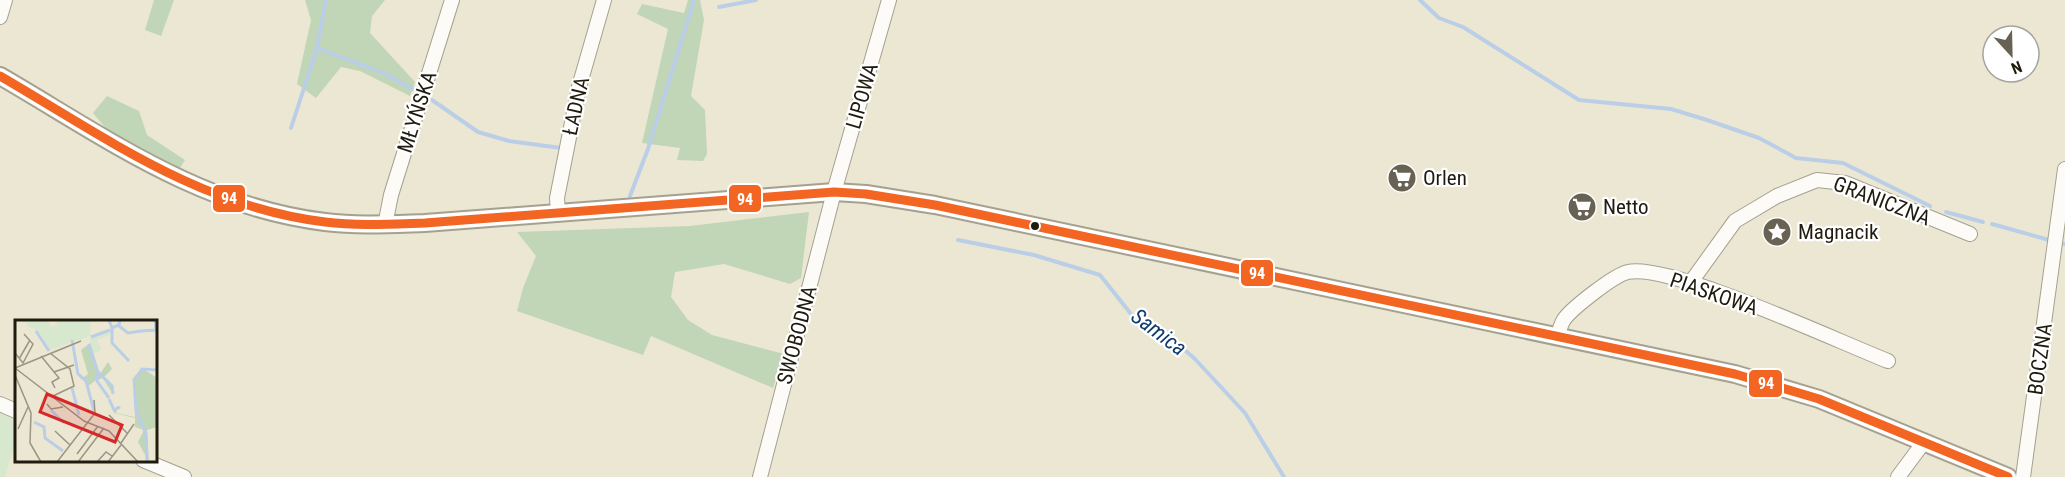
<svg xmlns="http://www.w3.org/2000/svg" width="2065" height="477" font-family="'Roboto Condensed',sans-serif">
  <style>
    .green { fill: #d8e8ce }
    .forest { fill: #c1d5b7 }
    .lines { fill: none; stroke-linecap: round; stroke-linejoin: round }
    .stream { stroke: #bacfe7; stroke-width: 4 }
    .minor-casing { stroke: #a4a191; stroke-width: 16 }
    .major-casing { stroke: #a4a191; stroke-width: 20 }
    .minor { stroke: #fcfbf8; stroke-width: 14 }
    .major { stroke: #fcfbf8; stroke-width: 16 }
    .bus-1-casing { stroke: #fff; stroke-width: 14 }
    .bus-1 { stroke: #f26522; stroke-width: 9 }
    .bus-dot { fill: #1f1b0e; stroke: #fff; stroke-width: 2 }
    .labels { text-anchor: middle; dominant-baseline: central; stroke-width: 4.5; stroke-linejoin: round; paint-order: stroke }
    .street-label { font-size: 21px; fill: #1f1b0e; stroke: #fff }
    .poi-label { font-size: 21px; fill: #1f1b0e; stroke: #fff; text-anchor: start }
    .water-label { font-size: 22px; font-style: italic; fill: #123b6f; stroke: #fff }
    .inset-river { fill: none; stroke: #bacfe7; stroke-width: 3 }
    .inset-road { fill: none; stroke: #9a9584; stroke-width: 1.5 }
    .view { fill: #d62828; fill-opacity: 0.15; stroke: #d62828; stroke-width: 3 }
    .inset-edge { fill: none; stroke: #1f1b0e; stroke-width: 3 }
    .line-badge { stroke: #fff; stroke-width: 2 }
    .badge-label { font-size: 16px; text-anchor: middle; font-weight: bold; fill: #fff }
  </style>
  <rect width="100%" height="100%" fill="#ece7d2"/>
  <polygon class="green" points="0,413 16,420 16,441 5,477 0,477"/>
  <g class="forest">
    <polygon points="154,0 174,0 161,36 145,30"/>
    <polygon points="305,0 385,0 372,16 370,33 415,82 410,96 360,71 341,67 316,98 297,84 311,20"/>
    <polygon points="688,0 700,0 704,20 691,96 705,110 707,154 703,161 677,160 680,148 642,143 668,29 637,14 642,4 684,13"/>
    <polygon points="107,96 139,111 147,135 185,160 180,168 109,132 93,113"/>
    <polygon points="809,212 801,278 790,284 724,264 675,272 671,297 688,320 712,335 784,354 773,388 651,336 643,355 517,311 523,288 536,256 517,232 690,226"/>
  </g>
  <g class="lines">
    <g class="stream">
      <polyline points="1420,0 1439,18 1463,27 1579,100 1671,109 1707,120 1759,138 1796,158 1843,163 1930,206"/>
      <polyline points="719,7 756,0"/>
      <polyline points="317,48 383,73 415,90"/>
      <polyline points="432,100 478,132 509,141 561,148"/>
      <polyline points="291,128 317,48 326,0"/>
      <polyline points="630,196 648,149 694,0"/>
      <polyline points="1946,212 1983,222"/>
      <polyline points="1992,224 2049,240"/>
      <polyline points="958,240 1034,255 1100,275 1135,319 1180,346 1195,359 1245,413 1284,477"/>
      <polyline points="2063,244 2065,244"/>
    </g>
    <g class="minor-casing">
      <g id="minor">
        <polyline points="0,17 5,0"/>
        <polyline points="558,213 557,198 579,87 604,0"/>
        <polyline points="385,225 391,195 452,0"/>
        <polyline points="1691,282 1735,221 1777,196 1817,180 1845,183 1970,234"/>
        <path d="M1558 335C1560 329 1561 323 1565 318 1574 307 1614 275 1628 272 1671 263 1839 342 1888 361"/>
        <polyline points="0,404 16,411"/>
        <polyline points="143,460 184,477"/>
        <polyline points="760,477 834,192 889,0"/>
        <polyline points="1898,477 1924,442"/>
        <polyline points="2023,477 2065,169"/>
      </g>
    </g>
    <g class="major-casing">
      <path id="major" d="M0 76C105 137 200 207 325 222 358 226 392 224 425 223L834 192 866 194 935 205 1735 374 1819 399 2008 477"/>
    </g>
    <use href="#minor" class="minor"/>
    <use href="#major" class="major"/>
    <g class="bus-1-casing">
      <path id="bus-1" d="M0 76C105 137 200 207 325 222 358 226 392 224 425 223L834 192 866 194 935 205 1735 374 1819 399 2008 477"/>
    </g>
    <use href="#bus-1" class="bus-1"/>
  </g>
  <defs>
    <g id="supermarket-disc" transform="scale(1.5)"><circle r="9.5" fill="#676253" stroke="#fff"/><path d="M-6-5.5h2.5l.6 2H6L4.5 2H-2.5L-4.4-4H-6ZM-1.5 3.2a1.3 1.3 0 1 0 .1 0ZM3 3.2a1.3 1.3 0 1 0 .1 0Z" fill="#fff"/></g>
    <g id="sight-disc" transform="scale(1.5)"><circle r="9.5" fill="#676253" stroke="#fff"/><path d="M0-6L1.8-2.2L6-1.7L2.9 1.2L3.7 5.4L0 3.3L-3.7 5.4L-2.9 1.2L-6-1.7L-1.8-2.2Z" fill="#fff"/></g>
  </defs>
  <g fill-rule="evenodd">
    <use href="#supermarket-disc" x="1402" y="178"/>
    <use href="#supermarket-disc" x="1582" y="207"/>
    <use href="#sight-disc" x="1777" y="232"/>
  </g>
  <circle class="bus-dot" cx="1035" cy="226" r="5"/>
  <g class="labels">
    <g class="street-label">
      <text transform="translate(862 96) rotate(-74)">LIPOWA</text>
      <text transform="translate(576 106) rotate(-77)">ŁADNA</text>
      <text transform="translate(417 112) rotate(-72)">MŁYŃSKA</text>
      <text transform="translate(1882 201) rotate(21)">GRANICZNA</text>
      <text transform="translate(1714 294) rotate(19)">PIASKOWA</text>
      <text transform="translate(797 335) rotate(-75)">SWOBODNA</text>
      <text transform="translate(2040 359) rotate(-82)">BOCZNA</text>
    </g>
    <g class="poi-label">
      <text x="1423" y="178">Orlen</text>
      <text x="1603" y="207">Netto</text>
      <text x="1798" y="232">Magnacik</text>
    </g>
    <g class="water-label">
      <text transform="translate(1159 332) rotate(37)">Samica</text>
    </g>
  </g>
  <g transform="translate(15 320)">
    <rect width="142" height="142" fill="#ece7d2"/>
    <path d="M15 0H33L36 7 42 5 41 0H76L75 16 34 30 24 12 11 5ZM97 9V14L82 20 86 30 76 35 75 18Z" fill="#d8e8ce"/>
    <path d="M75 23 85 54 93 42 97 49 88 58 97 66V73L88 58 82 60 94 78 81 60 72 67 68 58 73 54 66 30ZM127 48 142 58V107L132 110 134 142 123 122 129 110 120 107V98L99 93 94 80 99 89 103 86 107 88 103 87 101 93 120 97 119 57Z" fill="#c1d5b7"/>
    <path class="inset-river" d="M94 0 97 8 104 5 105 0M104 6 113 13 126 11M97 9V23L114 41M21 11 34 31M126 11 141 10 140 0M76 17 95 10M57 20 63 54 71 61 79 91M74 24 82 51 97 66 98 74M83 54 82 61 94 78M119 58 121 91 131 114 132 142M121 58 127 49 143 50M57 68 64 95M94 79 99 90 105 87M36 90 49 103M19 102 29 107 30 118 48 131"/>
    <path class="inset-road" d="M0 33 8 43 18 24 9 14M35 33 55 49 59 66 38 76M26 36 44 58 37 62 40 68M4 39 15 20M0 48 66 21M0 48 69 101 94 111 123 142M39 52 59 45M0 55 16 93 15 123 26 142M32 84 36 89 48 87M94 95 113 114M3 109 13 87M40 111 55 125M106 123 119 104M62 134 83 106M42 142 80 93 79 80M63 142 89 108M82 142 91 132 97 136M93 142 106 125"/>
    <path class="view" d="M32 74 107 105 100 122 25 92Z"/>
    <rect width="142" height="142" class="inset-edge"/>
  </g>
  <g class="line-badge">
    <rect x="212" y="184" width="34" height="29" rx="6" fill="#f26522"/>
    <rect x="728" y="184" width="34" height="29" rx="6" fill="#f26522"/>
    <rect x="1240" y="259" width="34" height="28" rx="6" fill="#f26522"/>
    <rect x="1748" y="369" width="35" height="29" rx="6" fill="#f26522"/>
  </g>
  <g class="badge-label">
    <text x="229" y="204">94</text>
    <text x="745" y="205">94</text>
    <text x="1257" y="279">94</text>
    <text x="1766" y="389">94</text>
  </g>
  <g transform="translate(2011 54) rotate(158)"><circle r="28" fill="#ffffff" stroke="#a5a49f" stroke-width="1.5"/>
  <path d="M0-4.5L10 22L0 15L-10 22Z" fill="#676253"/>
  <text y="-9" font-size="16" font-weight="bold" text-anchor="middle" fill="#1f1b0e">N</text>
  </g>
</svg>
